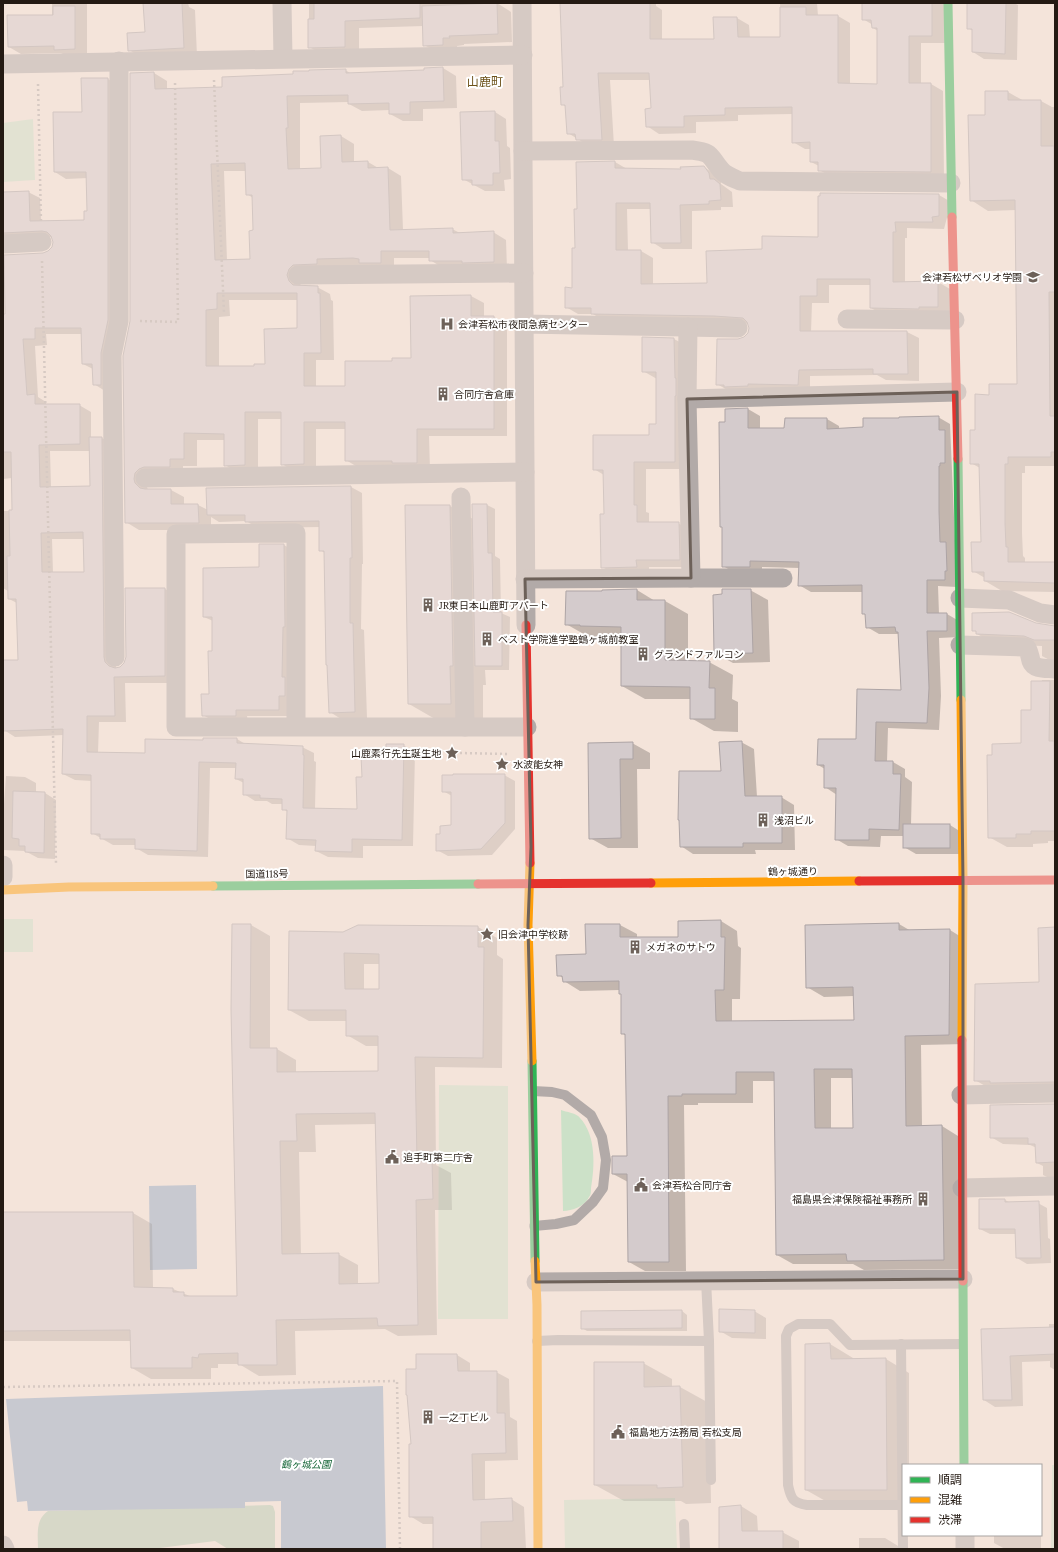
<svg xmlns="http://www.w3.org/2000/svg" width="1058" height="1552" font-family="Lora,'Noto Sans JP',serif">
  <style>
    .green { fill: #cce1c8 }
    .forest { fill: #b4cab1 }
    .water { fill: #93a9c3 }
    .shadow { fill: #0003; fill-rule: evenodd }
    .building { fill: #d4cbcc; stroke: #ada4a5; fill-rule: evenodd }
    .lines { fill: none; stroke-linecap: round; stroke-linejoin: round }
    .path { stroke: #b3aaa7; stroke-width: 2.5; stroke-dasharray: 2 3; stroke-linecap: butt }
    .lane { stroke: #b2aaa8; stroke-width: 10 }
    .street { stroke: #b2aaa8; stroke-width: 19 }
    .fast { stroke: #30b455; stroke-width: 9 }
    .slow { stroke: #ff9f0a; stroke-width: 9 }
    .jam { stroke: #e5322d; stroke-width: 9 }
    .marked { fill: none; stroke: #6d6159; stroke-width: 3; stroke-linejoin: round }
    .labels { text-anchor: middle; dominant-baseline: central; stroke-width: 4; stroke-linejoin: round; paint-order: stroke }
    .poi-label { font-size: 10px; fill: #241a13; stroke: #fff; text-anchor: start }
    .street-label { font-size: 10px; fill: #241a13; stroke: #fff }
    .park-label { font-size: 10px; font-style: italic; fill: #176739; stroke: #fff }
    .quarter-label { font-size: 12px; fill: #6d531b; stroke: #fff }
  </style>
  <rect width="100%" height="100%" fill="#f4e4da"/>
  <g class="green">
    <polygon points="33,119 35,180 3,182 3,123"/>
    <rect x="3" y="919" width="30" height="33"/>
    <polygon points="439,1085 508,1086 508,1319 438,1319"/>
    <path d="M561 1110C566 1112 577 1113 580 1118 596 1135 595 1166 591 1188 591 1191 591 1195 589 1197 585 1206 572 1211 563 1211Z"/>
    <polygon points="1052,1465 1055,1465 1055,1549 1051,1549"/>
    <polygon points="675,1498 677,1549 565,1549 564,1500"/>
  </g>
  <path class="forest" d="M270 1505 273 1506 275 1512V1549H228L215 1541 152 1549H38C38 1535 35 1520 48 1511Z"/>
  <g class="water">
    <polygon points="196,1185 197,1269 150,1270 149,1186"/>
    <polygon points="383,1386 386,1549 281,1549 281,1501 245,1502 245,1508 28,1511 27,1501 17,1502 6,1399"/>
  </g>
  <g class="shadow">
    <polygon points="52,3 87,3 87,56 67,56 61,53 21,54 9,47 52,16"/>
    <polygon points="144,3 188,3 189,7 195,10 197,56 143,58 129,50 146,33"/>
    <polygon points="309,3 497,3 511,12 512,42 464,44 464,45 457,46 457,53 439,53 424,45 424,26 359,28 359,55 324,55 309,47"/>
    <polygon points="561,3 656,3 656,6 662,10 662,40 715,40 737,18 749,25 750,38 781,38 780,3 817,3 818,16 838,16 850,23 850,84 878,85 878,31 873,28 873,25 863,19 863,3 944,3 945,43 921,43 921,84 931,84 943,91 944,178 832,177 819,170 819,166 811,162 811,149 805,149 793,142 793,114 738,115 738,121 696,122 696,133 659,134 647,126 652,109 650,80 610,80 614,146 589,146 568,133 566,107 562,104 564,88"/>
    <polygon points="968,3 1014,3 1018,5 1017,60 984,59 973,52 973,31 968,28"/>
    <path d="M443 68 456 76 457 108 423 109V121H403L390 114V110L362 111 349 104V102L300 103V170L322 169 341 136 354 144V162H368L380 169 388 168 401 176 403 230 452 229 460 233 493 232 506 240 507 269 443 268 430 260V258H394V270L300 283 301 286 317 287 330 294 331 300 333 301 334 360H316V387H346L393 362 412 359 471 296 484 303V317H494L507 324V436H429L430 470 359 468 346 460V429H316V471L295 472 282 464V419H258V472L238 473 225 465V440H197V466H183V474L147 487 148 490H171L184 497V505H198L208 510 351 487 362 493 363 564H362L361 629 364 630 367 718 341 719 330 712 325 553 320 550V527L258 528 246 521 219 522 211 517V530H139L126 522 131 321 154 73 167 81V90L223 88 294 75 345 70 352 74 425 71V69ZM224 171H246L247 194 253 198 254 231 251 260 227 261ZM229 300H298V329L266 365 255 367H219V317L230 316Z"/>
    <path d="M108 79 119 86V327L105 391 94 384 93 369 83 364 82 334H46L47 345 35 346 38 397 46 402V405H79L91 412V438H102L113 444 116 669 121 668 125 663 165 589 176 595V683H125L126 722H99L98 753 146 754 204 741 237 739 247 745 302 747 314 753V761L316 762 315 809 358 810 363 778 387 756 403 745 415 752 413 846H363V858L328 857 316 851V846L299 845 287 838 288 812 283 809V804H272L267 801H255L244 794V783L236 779 237 768H210L208 857 148 855 136 848V845H113L92 833V781L75 780 63 774 64 735 15 737 4 730 3 661H19L17 603 9 599 8 591 3 588V511H13L12 478 3 479V315H6L5 269H3V193L28 192 40 198 41 221H85L88 212V178L66 179 55 172 83 113ZM53 237 54 242 53 247 49 252 43 254 5 256 3 251 15 239ZM50 451H90L91 487H51ZM52 539H84L85 573H53Z"/>
    <polygon points="1008,92 1024,101 1041,101 1052,107 1055,107 1055,466 1025,466 1025,473 1022,473 1022,533 1023,556 1025,558 1025,563 1055,563 1055,592 1002,591 985,581 985,578 973,571 982,543 980,468 971,463 976,431 990,396 1018,385 1016,210 988,211 971,200 986,116"/>
    <polygon points="495,112 506,119 507,146 510,148 511,179 504,180 505,191 485,191 463,179"/>
    <polygon points="615,162 627,169 682,170 704,167 716,175 721,181 721,184 732,192 733,207 721,207 721,210 692,211 692,249 663,249 652,242 651,209 627,209 628,251 641,251 653,258 653,285 708,284 763,250 819,238 939,195 951,202 944,229 907,228 907,238 905,238 905,282 938,282 950,289 950,313 883,315 871,308 871,285 829,285 829,303 812,303 811,332 907,332 919,338 919,381 886,380 877,375 810,376 810,391 729,391 717,384 738,340 744,338 748,334 750,328 749,324 727,322 604,321 593,314 578,314 566,307 573,289 578,210"/>
    <polygon points="674,339 687,346 687,469 646,469 646,512 649,513 649,523 678,523 691,531 692,567 649,567 649,574 615,574 602,567 605,515 604,475 594,469 650,436 657,425 657,379 643,371"/>
    <polygon points="748,409 760,416 760,429 785,429 786,419 827,419 839,426 839,429 864,428 900,419 938,417 950,424 957,587 938,586 939,614 947,614 959,621 959,637 939,638 941,696 939,730 888,728 887,762 893,762 905,769 905,777 912,782 911,825 950,825 961,832 961,854 916,854 904,847 904,836 881,836 880,847 848,846 836,839 837,795 825,787 825,769 818,765 857,740 902,691 899,634 879,634 867,627 866,615 863,613 863,592 811,592 799,585 800,568 762,567 762,573 735,573 723,566 726,423"/>
    <polygon points="473,505 487,505 495,509 495,556 500,559 501,613 510,617 509,670 485,670 486,685 483,685 483,722 442,723 409,704 450,506 473,519"/>
    <polygon points="284,545 296,552 290,716 247,716 248,722 215,722 203,715 210,695 213,652 213,621 204,617"/>
    <polygon points="637,590 655,601 665,601 688,614 688,661 709,662 733,675 732,699 738,702 738,732 714,731 691,718 691,699 645,699 622,686 622,639 589,637 566,624"/>
    <polygon points="750,590 768,600 770,662 733,663 715,653"/>
    <polygon points="1036,624 1055,627 1055,663 1042,656 1042,646 995,644 977,634 977,632 973,630"/>
    <polygon points="1042,680 1055,680 1055,841 1048,841 1048,843 1033,844 1033,847 1007,847 989,837 993,756 1022,744"/>
    <polygon points="741,742 754,749 757,797 781,797 794,805 795,850 755,850 756,854 693,854 681,846 722,772"/>
    <polygon points="632,743 650,753 650,769 637,769 638,848 608,848 590,838 589,744"/>
    <polygon points="504,775 515,781 515,829 492,855 448,856 437,850 441,835 452,826 452,796 443,791"/>
    <polygon points="6,776 25,777 36,783 36,793 45,793 56,800 55,859 38,858 25,851 3,850 3,818"/>
    <path d="M721 921 737 931 738 946 741 948 740 999H732V1022L855 1021 854 996 824 997 807 987 899 924 911 931 950 930 966 940 965 1044 921 1045 922 1126H942L958 1136 961 1269 864 1270 853 1264H793L777 1255 775 1081H753V1103H698V1105H684L686 1271H645L629 1262 628 1182 613 1174 628 1157 626 1036 622 1033V995L620 993V990L580 991 564 981V978L558 975 587 955 620 925 637 934V938H679ZM831 1078H854V1129H831Z"/>
    <path d="M233 925H251L270 936V1049H277L296 1060V1073L379 1072V1046H366L347 1035V1021H309L289 1010 343 933 478 927 497 938V955L503 959 502 1068 435 1067 436 1165 451 1173 452 1210H435L437 1335 398 1336 385 1329 295 1331 296 1375 259 1376 239 1364H218V1368H211V1379H151L132 1368 131 1341H3V1213H133L152 1224 153 1288 173 1289 192 1297H238ZM364 964H380V990H364ZM376 1124 380 1284 358 1285V1265L338 1254 301 1255 299 1152H316L315 1125Z"/>
    <polygon points="1055,928 1055,1089 987,1087 975,1080 1040,983"/>
    <polygon points="1055,1105 1055,1181 1043,1175 1043,1166 1037,1163 1037,1148 1030,1145 1003,1144 991,1137"/>
    <polygon points="1005,1200 1009,1202 1036,1202 1047,1208 1048,1238 1050,1239 1051,1263 1027,1264 1017,1258 1016,1234 990,1234 980,1229"/>
    <polygon points="682,1311 687,1315 687,1331 587,1331 582,1328"/>
    <polygon points="754,1311 766,1318 766,1339 732,1338 720,1331"/>
    <polygon points="1049,1324 1055,1324 1055,1370 1050,1367 1050,1361 1022,1362 1023,1406 995,1407 984,1400 982,1330 1049,1328"/>
    <polygon points="830,1344 853,1358 853,1360 886,1359 909,1373 909,1465 903,1465 903,1503 829,1503 806,1490 806,1345"/>
    <polygon points="457,1355 470,1363 470,1372 496,1372 509,1379 510,1417 517,1421 518,1460 485,1461 485,1500 511,1499 524,1507 526,1549 435,1549 434,1524 423,1524 410,1516 412,1445 416,1370"/>
    <polygon points="643,1363 672,1379 672,1387 680,1387 709,1403 711,1503 686,1504 681,1501 624,1501 595,1485"/>
    <polygon points="741,1506 757,1516 758,1532 782,1532 799,1541 799,1549 720,1549"/>
    <polygon points="994,1535 1041,1535 1041,1548 1005,1549 994,1543"/>
    <polygon points="859,1538 885,1538 903,1549 859,1549"/>
  </g>
  <g class="building">
    <polygon points="143,3 182,3 184,48 128,51 127,33 145,32"/>
    <polygon points="314,3 420,3 420,18 345,21 345,47 308,48 308,19 314,19"/>
    <polygon points="497,3 498,34 449,36 450,38 443,38 443,45 423,46 422,6"/>
    <polygon points="560,3 650,3 650,39 714,39 713,17 737,17 738,37 780,37 780,7 806,7 806,15 838,15 838,83 877,84 877,28 872,28 871,20 862,20 862,3 932,3 932,36 909,36 909,83 931,83 931,172 818,171 818,162 810,162 810,142 792,143 792,107 725,108 725,115 684,116 684,127 646,127 645,109 651,108 649,73 598,73 602,140 576,140 575,134 567,134 565,105 561,105 560,87 563,87"/>
    <polygon points="967,3 1006,3 1005,54 972,52 972,29 967,29"/>
    <polygon points="53,6 75,6 75,49 54,50 54,46 8,47 7,15 53,15"/>
    <path d="M443 67 444 101 410 102V114H389V103L348 104V95L287 96 288 128H286L288 169 321 168 320 136 341 135 342 162 368 161V168L388 167 390 230 453 228V233L494 231V262L462 263V261H429V251H381V263H359V259L353 258 317 259V264L293 265 289 269 287 275 289 281 293 285 318 286V293H320L321 353H304V386H345V361H392V358H411L410 296 471 295V316H494V429H417V463H392V461H345V422H304V464L281 465V412H245V465L224 466V434L184 433V459H170V467H144L139 469 135 473 134 479 135 483 140 488 145 489H171V504H198L199 523H125L123 356 130 321V73L154 72 155 89 222 87V77L293 74V71H309V70L346 69V73L424 70V68ZM245 163 246 195H252L253 230 249 231 250 259 215 260 211 164ZM217 293H297V328L264 329 265 364H254V366H206V310L217 309Z"/>
    <path d="M81 78H108V320L101 353V385H93L92 364H82L81 328H35V339H23L27 395 35 394V404H80V444L39 445 40 487 90 486 89 437H102L104 657 105 662 109 666 115 668 120 667 124 663 126 657 125 588H165V676L114 677 115 716H87V752L145 753V739L203 740V738H237V743L303 746V755H304L303 808 357 809 356 777H362L361 756 386 755V744H404L402 840 352 839V852L315 851 316 840 286 839 287 810H282V799L260 798V795H243V779H235L236 763 199 762 197 851 135 849V839H100V834H91V775L62 774 63 729 3 731V660H18L16 599H8L7 556H10L9 510H12L11 452H3V314H5L4 255 43 253 48 251 52 247 53 242 51 236 47 232 42 231 3 233V192L29 191 30 221 84 220V211H87L86 172H54L53 112H82ZM83 532 84 572H42L41 533Z"/>
    <polygon points="985,91 1008,91 1008,100 1041,100 1041,146 1054,146 1055,292 1049,292 1050,416 1055,416 1055,452 1051,452 1051,457 1008,457 1008,464 1005,464 1005,523 1006,547 1008,547 1008,562 1055,562 1055,583 984,581 984,572 972,572 971,542 981,542 979,464 970,464 970,430 975,430 975,394 989,395 989,384 1017,384 1015,200 970,201 968,115 985,115"/>
    <polygon points="495,111 495,141 499,141 500,173 493,173 493,185 472,185 472,180 462,180 460,112"/>
    <polygon points="615,161 615,168 681,169 680,167 704,166 709,173 710,179 714,179 720,184 721,200 709,201 709,204 680,205 681,243 651,243 650,203 616,203 616,250 641,250 641,284 707,283 706,251 762,249 762,236 818,237 818,196 820,196 820,193 939,194 939,216 932,217 933,222 895,222 896,232 893,232 893,282 938,281 938,307 919,307 919,309 870,308 870,279 817,279 817,296 800,296 800,331 907,331 908,374 873,374 873,369 799,370 798,385 748,384 748,386 724,387 724,385 716,385 717,339 738,339 744,337 748,333 749,328 747,322 743,318 714,316 591,314 591,308 565,308 565,287 572,288 572,248 575,248 574,209 577,209 576,162"/>
    <polygon points="642,337 674,338 675,378 676,378 676,396 675,396 675,462 634,462 634,505 637,505 637,522 679,522 680,560 636,560 637,567 601,568 600,514 604,514 603,470 593,470 593,435 649,435 649,424 656,424 656,372 642,372"/>
    <polygon points="748,408 748,428 784,428 785,418 827,418 827,429 863,427 863,418 899,418 899,417 939,416 939,430 945,430 945,463 940,463 940,466 939,466 939,511 940,542 946,542 947,571 945,571 945,580 927,580 927,613 947,613 947,631 927,631 929,688 927,723 876,722 875,761 893,761 893,774 901,774 899,830 869,829 869,840 835,840 836,788 824,788 824,765 817,765 818,739 856,739 857,689 901,690 898,632 896,632 895,627 866,628 865,614 862,614 862,585 798,586 799,562 750,561 750,567 722,567 722,527 720,527 719,422 725,422 725,409"/>
    <polygon points="351,486 352,558 350,558 350,623 353,623 355,712 329,713 327,665 326,665 324,551 319,551 319,521 245,522 245,515 207,515 206,488"/>
    <polygon points="472,504 487,504 488,553 492,553 493,612 502,612 502,666 475,666"/>
    <polygon points="405,505 450,505 453,666 450,666 451,704 408,704"/>
    <polygon points="259,544 284,544 285,627 283,627 282,677 285,677 285,696 279,696 279,710 236,710 236,716 202,716 201,694 209,694 208,651 212,651 212,617 203,617 203,568 259,567"/>
    <polygon points="637,589 637,600 665,600 665,660 710,661 709,688 715,688 715,719 690,719 690,687 621,686 621,627 580,626 580,625 565,625 566,591 602,591 602,590"/>
    <polygon points="722,589 751,589 753,653 714,654 713,595 722,594"/>
    <polygon points="1009,612 1036,623 1055,626 1055,640 1034,640 1024,636 976,634 976,631 972,631 972,613"/>
    <polygon points="1031,681 1050,681 1049,741 1054,741 1055,831 1031,831 1031,834 1016,834 1016,838 988,838 987,755 992,755 992,744 1021,743 1021,710 1031,710"/>
    <polygon points="742,741 745,796 782,796 782,843 743,843 743,847 680,847 679,820 678,820 679,771 721,771 719,742"/>
    <polygon points="633,742 633,759 620,759 621,838 589,839 588,743"/>
    <polygon points="453,774 505,774 505,823 481,849 436,851 436,834 440,834 440,826 451,825 451,792 442,792 442,775 453,775"/>
    <polygon points="13,791 45,792 44,853 25,852 25,846 19,846 19,839 12,838"/>
    <rect x="903" y="824" width="47" height="24"/>
    <path d="M721 920V937H725L724 990H715L716 1021 854 1020 853 987 806 988 805 925 899 923V930L950 929 949 1035 905 1036 906 1126 942 1125 944 1260 847 1261 846 1254 776 1255 774 1072H736V1094H682V1096H668L669 1262H628L627 1174H612V1156H627L625 1034H621V994H619V981L563 982 562 976H557L556 955 586 954 585 924H620V937H678V921ZM814 1069H852L853 1128H815Z"/>
    <path d="M232 924H251L250 1048H277V1072L378 1071V1036H346V1010H288L289 931 343 932 358 925 478 926V947H484L483 1058 415 1057 417 1161H432L433 1199 416 1200 418 1325 378 1326 377 1318 276 1320 277 1365H238V1353L199 1354 198 1358 192 1357V1368H131L130 1330 3 1331V1212H133L134 1287 173 1288V1292H184V1296H237L231 1009ZM344 953 379 954V989H345ZM375 1113 379 1283 339 1284V1253L282 1254 280 1141H297L296 1114Z"/>
    <polygon points="1055,927 1055,1082 990,1083 990,1081 974,1081 975,984 1039,982 1038,928"/>
    <polygon points="1055,1104 1055,1162 1036,1163 1035,1144 1028,1144 1028,1138 990,1138 990,1105"/>
    <polygon points="979,1199 1005,1199 1005,1202 1039,1201 1041,1258 1016,1258 1015,1229 979,1229"/>
    <polygon points="719,1309 755,1310 755,1333 719,1332"/>
    <polygon points="682,1310 682,1328 581,1329 581,1311"/>
    <polygon points="1055,1327 1055,1354 1010,1356 1012,1400 983,1400 981,1329"/>
    <polygon points="830,1343 831,1359 886,1358 887,1490 805,1490 805,1344"/>
    <polygon points="416,1354 457,1354 458,1371 497,1371 497,1413 505,1413 506,1453 472,1454 473,1500 512,1498 513,1521 481,1522 481,1549 433,1549 433,1517 409,1517 409,1444 411,1444 407,1395 406,1395 406,1369 416,1369"/>
    <polygon points="594,1362 644,1362 644,1387 680,1386 683,1487 657,1488 657,1485 594,1485"/>
    <polygon points="741,1505 742,1531 783,1531 783,1549 719,1549 719,1507"/>
  </g>
  <g class="lines">
    <g class="path">
      <polyline points="214,80 224,313"/>
      <polyline points="38,84 41,222"/>
      <polyline points="42,261 56,864"/>
      <polyline points="140,321 178,322 175,81"/>
      <polyline points="460,753 508,754"/>
      <polyline points="3,1387 397,1381 400,1549"/>
    </g>
    <g class="lane">
      <polyline points="533,1091 552,1092 565,1095 591,1115 602,1137 606,1160 603,1188 593,1202 574,1220 556,1224 534,1226"/>
      <polyline points="706,1280 709,1341 711,1480"/>
      <polyline points="537,1341 558,1340 709,1341"/>
      <polyline points="901,1344 903,1549"/>
      <path d="M902 1505H807C793 1503 791 1499 788 1485L786 1336 789 1329 798 1324H830L850 1345 962 1344"/>
      <polyline points="684,1524 685,1549"/>
    </g>
    <g class="street">
      <polyline points="282,3 283,58"/>
      <polyline points="522,3 526,625"/>
      <polyline points="3,64 523,55"/>
      <path d="M523 151 692 150C714 153 708 155 721 170 726 176 733 178 740 181L951 183"/>
      <polyline points="3,244 42,242"/>
      <polyline points="298,275 524,273"/>
      <polyline points="847,319 955,320"/>
      <polyline points="524,324 738,328"/>
      <polyline points="687,399 957,392"/>
      <polyline points="145,478 525,472"/>
      <polyline points="461,497 465,727"/>
      <polyline points="691,578 783,578"/>
      <polyline points="525,579 691,578 687,399 688,327"/>
      <polyline points="960,598 1009,600 1040,613 1055,615"/>
      <path d="M960 645 1024 647 1027 648C1029 652 1030 656 1031 661 1034 670 1047 668 1055 669"/>
      <polyline points="115,657 112,355 119,321 119,61"/>
      <polyline points="296,727 296,533 176,534 176,727 527,727"/>
      <polyline points="3,865 3,877"/>
      <polyline points="961,1095 1055,1093"/>
      <polyline points="962,1188 1055,1186"/>
      <polyline points="536,1282 963,1279"/>
      <polyline points="965,1535 965,1549"/>
      <polyline points="3,1545 5,1549"/>
    </g>
    <g class="fast">
      <polyline points="948,3 952,217"/>
      <polyline points="958,459 961,700"/>
      <polyline points="213,886 478,884"/>
      <polyline points="532,1061 535,1261"/>
      <polyline points="963,1281 964,1465"/>
    </g>
    <g class="slow">
      <polyline points="961,700 963,881 962,1040"/>
      <polyline points="530,863 528,925 532,1061"/>
      <polyline points="651,883 859,881"/>
      <polyline points="3,890 69,887 213,886"/>
      <polyline points="535,1261 537,1305 538,1549"/>
    </g>
    <g class="jam">
      <polyline points="952,217 958,459"/>
      <polyline points="526,625 530,863"/>
      <polyline points="859,881 1055,880"/>
      <polyline points="478,884 651,883"/>
      <polyline points="962,1040 963,1281"/>
    </g>
  </g>
  <path d="M0 0H1058V1552H0ZM957 392 963 881V1279L536 1282 528 925 531 847 525 579 691 578 687 399Z" fill="#f4e4da" fill-opacity=".55" fill-rule="evenodd"/>
  <path class="marked" d="M957 392 963 881V1279L536 1282 528 925 531 847 525 579 691 578 687 399Z"/>
  <defs>
    <g id="school-bare" transform="scale(1.08)"><path d="M0-5L7-2L0 1L-7-2ZM-4 1L0 2.5L4 1V4Q0 6-4 4Z" fill="#6d6159" stroke="#fff" stroke-width="2.5" paint-order="stroke"/></g>
    <g id="hospital-bare" transform="scale(1.08)"><path d="M-5-5h3v3.5h4V-5h3V5h-3V1.5h-4V5h-3Z" fill="#6d6159" stroke="#fff" stroke-width="2.5" paint-order="stroke"/></g>
    <g id="building-bare" transform="scale(1.08)"><path d="M-4-6H4V6H1V3H-1V6H-4ZM-2.5-4.3h1.7v1.8h-1.7ZM.8-4.3h1.7v1.8H.8ZM-2.5-1h1.7V.8h-1.7ZM.8-1h1.7V.8H.8Z" fill="#6d6159" stroke="#fff" stroke-width="2.5" paint-order="stroke"/></g>
    <g id="sight-bare" transform="scale(1.08)"><path d="M0-6L1.8-2.2L6-1.7L2.9 1.2L3.7 5.4L0 3.3L-3.7 5.4L-2.9 1.2L-6-1.7L-1.8-2.2Z" fill="#6d6159" stroke="#fff" stroke-width="2.5" paint-order="stroke"/></g>
    <g id="civic-bare" transform="scale(1.08)"><path d="M-.6-6.5H3V-4.5H.6V-3L4-1V1h2V6H-6V1h2V-1L-.6-3ZM-1.2 2.5V6h2.4V2.5Z" fill="#6d6159" stroke="#fff" stroke-width="2.5" paint-order="stroke"/></g>
  </defs>
  <g fill-rule="evenodd">
    <use href="#school-bare" x="1033" y="277"/>
    <use href="#hospital-bare" x="447" y="324"/>
    <use href="#building-bare" x="443" y="394"/>
    <use href="#building-bare" x="428" y="605"/>
    <use href="#building-bare" x="487" y="639"/>
    <use href="#building-bare" x="643" y="654"/>
    <use href="#sight-bare" x="452" y="753"/>
    <use href="#sight-bare" x="502" y="764"/>
    <use href="#building-bare" x="763" y="820"/>
    <use href="#sight-bare" x="487" y="934"/>
    <use href="#building-bare" x="635" y="947"/>
    <use href="#civic-bare" x="392" y="1157"/>
    <use href="#civic-bare" x="641" y="1185"/>
    <use href="#building-bare" x="923" y="1199"/>
    <use href="#building-bare" x="428" y="1417"/>
    <use href="#civic-bare" x="618" y="1432"/>
  </g>
  <g class="labels">
    <g class="poi-label">
      <text x="1022" y="277" text-anchor="end">会津若松ザベリオ学園</text>
      <text x="458" y="324">会津若松市夜間急病センター</text>
      <text x="454" y="394">合同庁舎倉庫</text>
      <text x="439" y="605">JR東日本山鹿町アパート</text>
      <text x="498" y="639">ベスト学院進学塾鶴ヶ城前教室</text>
      <text x="654" y="654">グランドファルコン</text>
      <text x="441" y="753" text-anchor="end">山鹿素行先生誕生地</text>
      <text x="513" y="764">水波能女神</text>
      <text x="774" y="820">浅沼ビル</text>
      <text x="498" y="934">旧会津中学校跡</text>
      <text x="646" y="947">メガネのサトウ</text>
      <text x="403" y="1157">追手町第二庁舎</text>
      <text x="652" y="1185">会津若松合同庁舎</text>
      <text x="912" y="1199" text-anchor="end">福島県会津保険福祉事務所</text>
      <text x="439" y="1417">一之丁ビル</text>
      <text x="629" y="1432">福島地方法務局 若松支局</text>
    </g>
    <g class="street-label">
      <text x="793" y="871">鶴ヶ城通り</text>
      <text transform="translate(267 874) rotate(-1)">国道118号</text>
    </g>
    <g class="park-label">
      <text x="306" y="1464">鶴ヶ城公園</text>
    </g>
    <g class="quarter-label">
      <text x="485" y="81">山鹿町</text>
    </g>
  </g>
  <rect width="1058" height="1552" fill="none" stroke="#241a13" stroke-width="8"/>
  <rect x="902" y="1464" width="140" height="72" fill="#ffffff" stroke="#a7a3a1"/>
  <rect x="910" y="1477" width="20" height="6" fill="#30b455" stroke="#a7a3a1"/>
  <text x="938" y="1484" font-size="12" fill="#241a13">順調</text>
  <rect x="910" y="1497" width="20" height="6" fill="#ff9f0a" stroke="#a7a3a1"/>
  <text x="938" y="1504" font-size="12" fill="#241a13">混雑</text>
  <rect x="910" y="1517" width="20" height="6" fill="#e5322d" stroke="#a7a3a1"/>
  <text x="938" y="1524" font-size="12" fill="#241a13">渋滞</text>
</svg>
